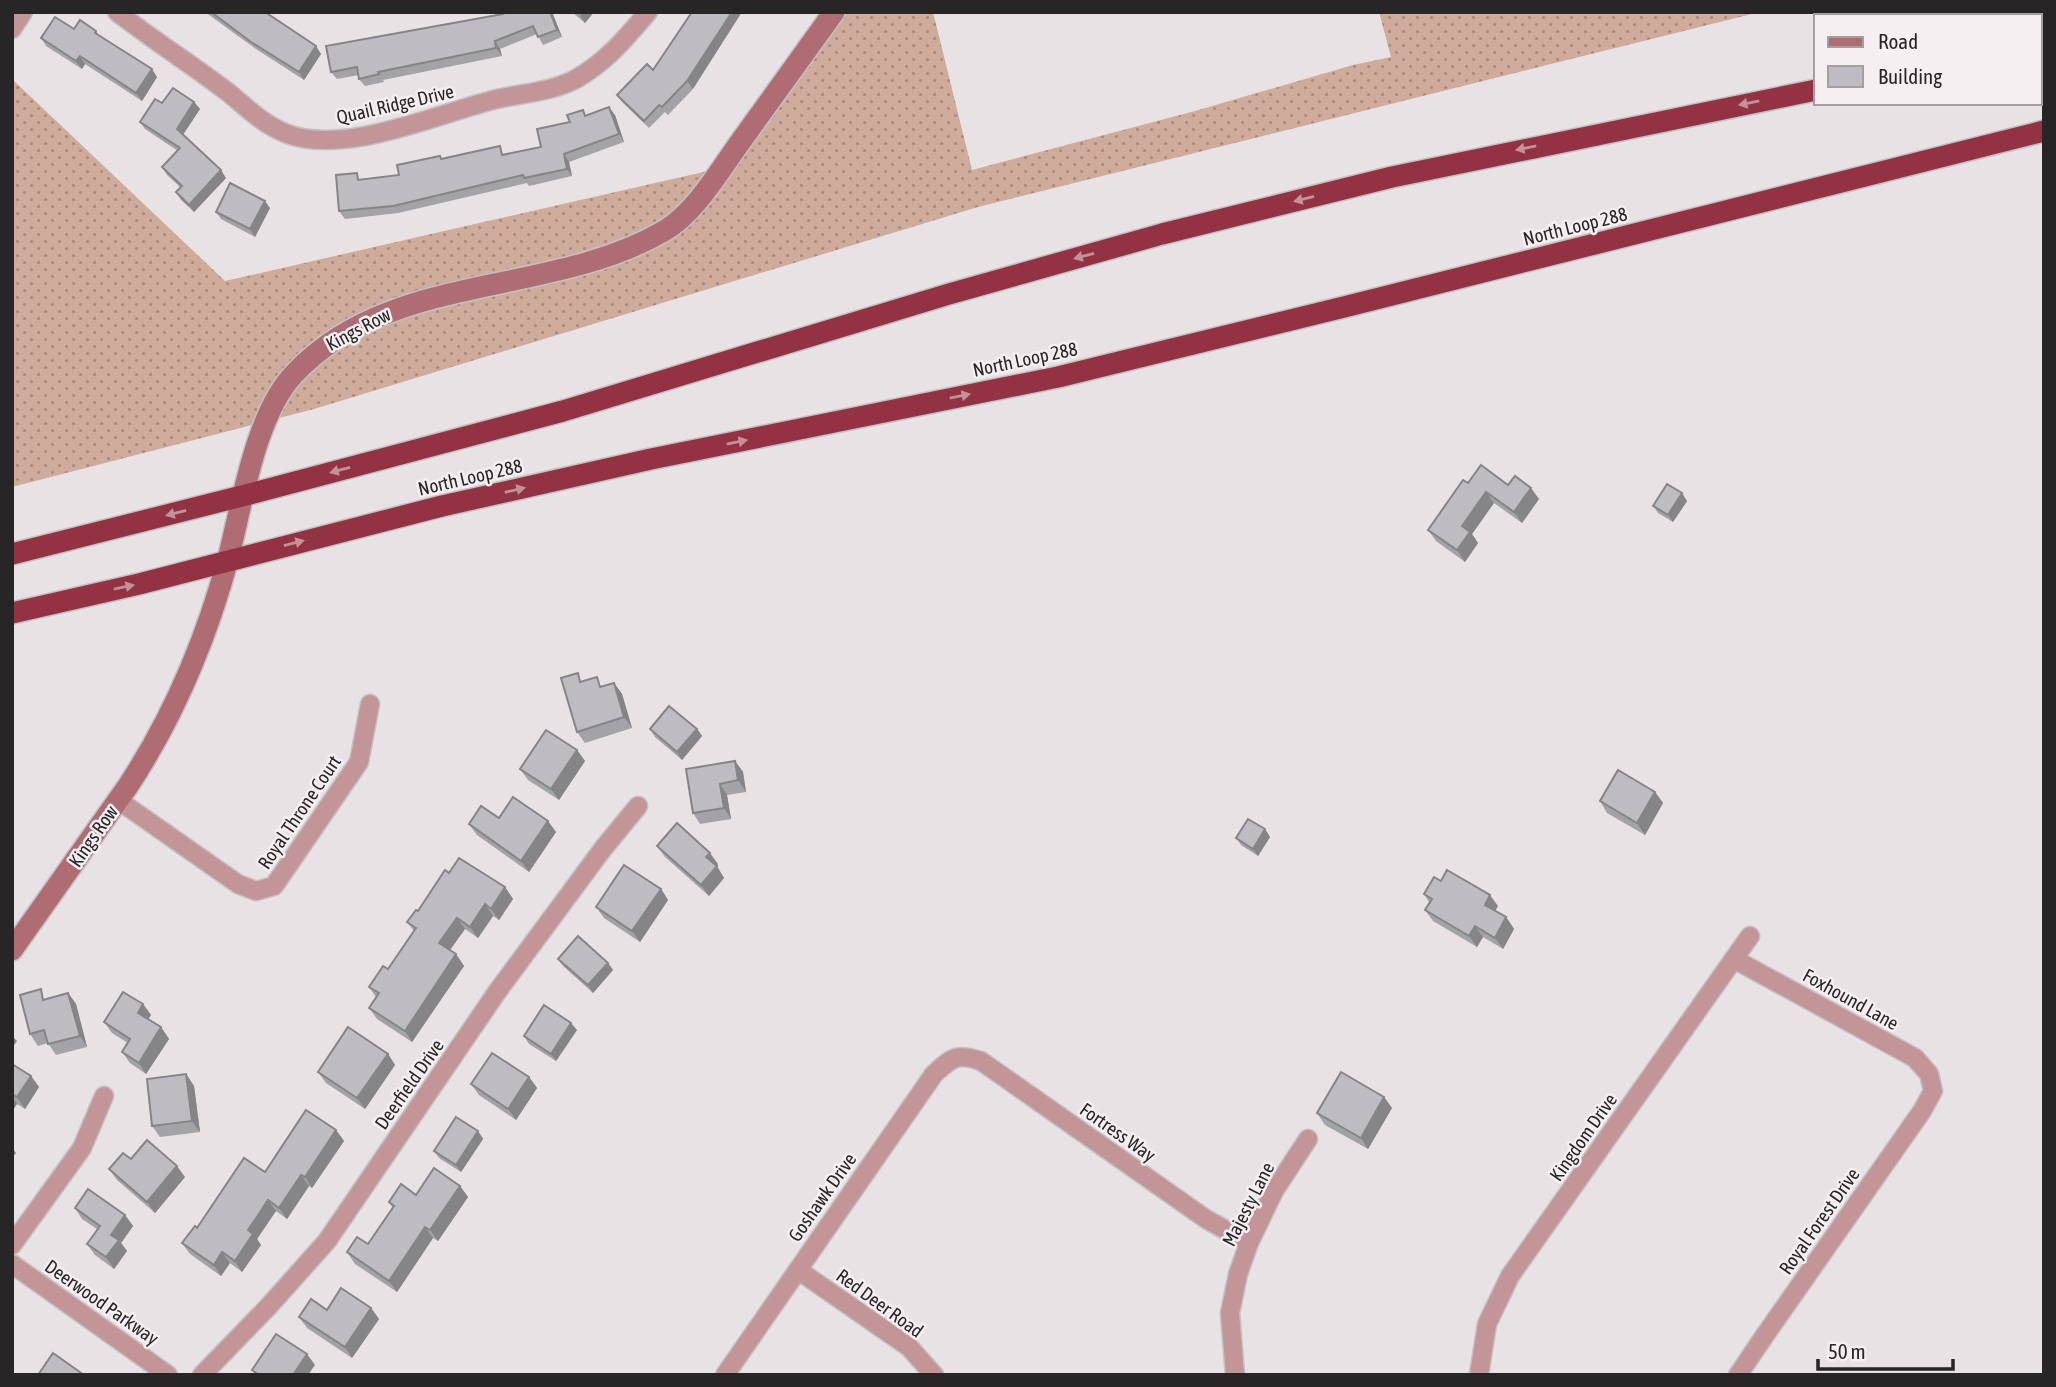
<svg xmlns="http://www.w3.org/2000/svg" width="2056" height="1387" font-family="'Asap Condensed',sans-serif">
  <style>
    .grass { fill: url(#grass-dots) }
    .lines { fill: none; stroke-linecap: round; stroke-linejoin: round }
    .street-casing { stroke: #c5c0c3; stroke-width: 21 }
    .secondary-casing { stroke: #c5c0c3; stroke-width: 24 }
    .highway-casing { stroke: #c5c0c3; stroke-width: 24 }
    .street { stroke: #c39498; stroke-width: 18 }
    .secondary { stroke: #b06c73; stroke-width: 21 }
    .highway { stroke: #923243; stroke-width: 21 }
    .wall { fill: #a3a2a6 }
    .shaded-wall { fill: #858487 }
    .building { fill: #bebcc1; stroke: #858487; stroke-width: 2 }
    .oneway { fill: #c4909a }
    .labels { text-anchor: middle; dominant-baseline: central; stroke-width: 5; stroke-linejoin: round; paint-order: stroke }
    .street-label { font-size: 19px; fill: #272526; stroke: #f5eff2 }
  </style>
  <defs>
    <pattern id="grass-dots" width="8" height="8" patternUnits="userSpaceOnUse" patternTransform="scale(1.75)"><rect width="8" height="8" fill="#cfab9c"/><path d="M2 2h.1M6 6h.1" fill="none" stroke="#a88b7f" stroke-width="1.8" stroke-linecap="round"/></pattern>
  </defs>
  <rect width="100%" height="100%" fill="#e8e2e5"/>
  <polygon class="grass" points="834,12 933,12 972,170 1195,111 1353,65 1391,57 1379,12 1760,12 978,207 314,409 12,487 12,79 225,281 721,168"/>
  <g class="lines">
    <g class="street-casing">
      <g id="street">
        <path d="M117 12C153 40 192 65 229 93 247 108 263 124 285 133 343 157 439 113 497 99 523 93 550 92 574 80 605 63 626 38 648 12"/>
        <polyline points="12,29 23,12"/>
        <polyline points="118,800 238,884 256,891 274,886 359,762 370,704"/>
        <polyline points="1734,959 1915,1058 1929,1074 1933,1091 1922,1111 1763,1338 1738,1375"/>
        <polyline points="12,1245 82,1148 104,1096"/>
        <polyline points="12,1264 168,1375"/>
        <polyline points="798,1270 909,1347 934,1375"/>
        <polyline points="202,1375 269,1306 327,1241 497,992 602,850 638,806"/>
        <path d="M725 1375 934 1074C953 1057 956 1053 981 1061L1206 1219 1249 1243"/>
        <polyline points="1235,1375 1230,1313 1238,1274 1249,1243 1274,1191 1308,1139"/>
        <polyline points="1479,1375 1487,1324 1510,1276 1750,936"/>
      </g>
    </g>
    <g class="secondary-casing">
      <path id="secondary" d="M12 950 128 786C174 716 206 640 228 559 242 505 255 415 294 374 390 271 548 298 664 231 695 213 720 170 741 141 772 98 803 55 834 12"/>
    </g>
    <g class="highway-casing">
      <g id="highway">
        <polyline points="2040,41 2044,40"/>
        <polyline points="12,554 242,496 563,411 949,294 1162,234 1392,177 1816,90"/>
        <polyline points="12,613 139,584 442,506 651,459 1058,377 1344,307 2044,131"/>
      </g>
    </g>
    <use href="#street" class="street"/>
    <use href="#secondary" class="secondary"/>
    <use href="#highway" class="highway"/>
  </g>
  <g class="wall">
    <polygon points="205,12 265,12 321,54 304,80 256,49"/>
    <polygon points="552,12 562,37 543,45 537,34 500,49 502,56 383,80 384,82 365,86 359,79 359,75 337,79 331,72"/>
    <polygon points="572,12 594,12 585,23"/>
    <polygon points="692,12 693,89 668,115 665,112 649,128 622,102 617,95 653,70"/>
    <polygon points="74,29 96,31 99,35 157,77 142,101 85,64 82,69 46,46 41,38"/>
    <polygon points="194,102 200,109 183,135 226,178 194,212 181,200 176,192 180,187 167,175 162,167 178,151 145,129 140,122 162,103"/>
    <polygon points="587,115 615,115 624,142 569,162 572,176 529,186 527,183 398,213 345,219 339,211 362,179 399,175 442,159 506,154 541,147 570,122"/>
    <polygon points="270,208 255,237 221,219 216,212"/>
    <polygon points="1468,483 1508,485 1539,499 1522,523 1494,503 1472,534 1478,543 1465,562 1436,541 1428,530"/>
    <polygon points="1687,501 1673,522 1658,513 1653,506"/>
    <polygon points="614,683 622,694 632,728 585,743 577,732 604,686"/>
    <polygon points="650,729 697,729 702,736 682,760 655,737"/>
    <polygon points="577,750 585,761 559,800 528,780 520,769"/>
    <polygon points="735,761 743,772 746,792 727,795 731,819 700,824 693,813"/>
    <polygon points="1655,792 1663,803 1645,835 1607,813 1600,801"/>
    <polygon points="499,818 556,832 529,872 477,835 469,824"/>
    <polygon points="1265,829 1270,837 1258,856 1241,845 1236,838"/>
    <polygon points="657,846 718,864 716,866 724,878 709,896 665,857"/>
    <polygon points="449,873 505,887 513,899 499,920 493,916 478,938 465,929 450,950 456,954 464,966 412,1042 377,1019 369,1008 376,997 369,987 388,969 414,931 407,922"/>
    <polygon points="661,889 668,900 640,942 604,918 596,907"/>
    <polygon points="1424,894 1498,906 1495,911 1506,917 1514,929 1503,949 1483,937 1477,947 1433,921 1425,910 1429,902"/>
    <polygon points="558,959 608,963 613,970 593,993 563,966"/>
    <polygon points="68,993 76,1004 87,1047 56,1055 48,1043 38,1046 30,1034 47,998"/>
    <polygon points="143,1004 151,1015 148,1019 161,1027 169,1039 146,1074 130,1063 122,1052 128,1043 112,1033 104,1022"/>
    <polygon points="577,1030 556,1061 529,1044 524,1036"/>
    <polygon points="388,1054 395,1065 365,1109 326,1083 318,1072"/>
    <polygon points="12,1064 31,1076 39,1087 25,1109 17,1104 12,1111"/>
    <polygon points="186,1074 194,1086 200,1132 160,1137 152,1126"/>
    <polygon points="529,1077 537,1088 516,1120 479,1095 471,1084"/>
    <polygon points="1384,1097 1392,1108 1368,1149 1325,1125 1317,1113"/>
    <polygon points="336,1130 344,1141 312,1188 309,1186 287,1219 276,1211 257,1239 261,1245 242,1272 230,1263 221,1276 190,1254 182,1243 265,1172"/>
    <polygon points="478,1131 483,1139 461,1172 439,1158 434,1151"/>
    <polygon points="131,1159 185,1177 155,1213 117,1180 109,1169"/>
    <polygon points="460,1186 468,1197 438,1241 433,1238 397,1292 355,1264 347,1252 368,1244 393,1208 389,1202 416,1195"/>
    <polygon points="75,1208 125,1215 133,1226 121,1243 127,1251 114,1269 95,1255 87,1244 97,1229 82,1219"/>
    <polygon points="371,1308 379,1319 352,1358 307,1328 299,1317 327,1310"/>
  </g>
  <g class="shaded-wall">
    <polygon points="550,12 552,12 562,37 557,30"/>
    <polygon points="583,12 594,12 585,23 580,16"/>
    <polygon points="732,12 742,12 693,89 687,81"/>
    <polygon points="495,41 500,49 502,56 496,48"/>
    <polygon points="316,46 321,54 304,80 299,72"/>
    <polygon points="80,56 85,64 82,69 76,61"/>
    <polygon points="152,69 157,77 142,101 136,93"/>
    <polygon points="194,102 200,109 182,136 177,129"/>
    <polygon points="609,107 615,115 624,142 619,134"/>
    <polygon points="564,154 569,162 572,176 567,169"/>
    <polygon points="221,170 226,178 194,212 189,205"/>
    <polygon points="265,201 270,208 255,237 250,229"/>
    <polygon points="1531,488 1539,499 1522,523 1514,512"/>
    <polygon points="1486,492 1494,503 1472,534 1478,543 1465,562 1457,550 1462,526"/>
    <polygon points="1682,493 1687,501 1673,522 1668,515"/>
    <polygon points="614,683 622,694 632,728 624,717"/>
    <polygon points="697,729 702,736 682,760 677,752"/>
    <polygon points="577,750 585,761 559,800 551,789"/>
    <polygon points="735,761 743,772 746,792 738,780"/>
    <polygon points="720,784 727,795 731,819 724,808"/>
    <polygon points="1655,792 1663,803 1645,835 1637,823"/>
    <polygon points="548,821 556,832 529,872 521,861"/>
    <polygon points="1265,829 1270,837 1258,856 1253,849"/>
    <polygon points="710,853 718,864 714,868 706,857"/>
    <polygon points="717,866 724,878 709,896 701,885"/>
    <polygon points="505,887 513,899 499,920 491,909"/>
    <polygon points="661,889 668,900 640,942 632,931"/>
    <polygon points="1490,895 1498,906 1492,916 1485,905"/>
    <polygon points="485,904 493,916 478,938 470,927"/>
    <polygon points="1506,917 1514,929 1503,949 1495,938"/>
    <polygon points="457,918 465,929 447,954 439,943"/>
    <polygon points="1475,926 1483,937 1477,947 1469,936"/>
    <polygon points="456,954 464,966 412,1042 405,1031"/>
    <polygon points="608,963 613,970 593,993 588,985"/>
    <polygon points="68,993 76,1004 87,1047 80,1036"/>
    <polygon points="143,1004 151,1015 145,1024 138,1013"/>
    <polygon points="571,1023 577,1030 556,1061 551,1054"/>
    <polygon points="161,1027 169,1039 146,1074 139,1063"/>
    <polygon points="14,1038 17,1041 12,1048 12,1040"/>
    <polygon points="388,1054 395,1065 365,1109 357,1098"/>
    <polygon points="186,1074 194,1086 200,1132 192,1121"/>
    <polygon points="31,1076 39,1087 25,1109 17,1097"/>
    <polygon points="529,1077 537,1088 516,1120 508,1109"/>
    <polygon points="12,1096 17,1104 12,1111"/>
    <polygon points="1384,1097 1392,1108 1368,1149 1361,1138"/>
    <polygon points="336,1130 344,1141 312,1188 305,1177"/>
    <polygon points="478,1131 483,1139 461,1172 456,1165"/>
    <polygon points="12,1148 16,1153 12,1158"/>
    <polygon points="177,1166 185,1177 155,1213 147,1202"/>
    <polygon points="301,1175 309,1186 287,1219 279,1208"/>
    <polygon points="460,1186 468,1197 438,1241 430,1230"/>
    <polygon points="268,1200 276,1211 257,1239 261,1245 242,1272 235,1261 248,1230"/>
    <polygon points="125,1215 133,1226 121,1243 127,1251 114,1269 106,1257 111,1235"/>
    <polygon points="425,1227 433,1238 397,1292 389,1281"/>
    <polygon points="222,1252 230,1263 221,1276 214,1265"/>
    <polygon points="371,1308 379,1319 352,1358 345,1347"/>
    <polygon points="307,1354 315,1365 308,1375 293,1375"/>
  </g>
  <g class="building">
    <polygon points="211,12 265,12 316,46 299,72 251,42"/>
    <polygon points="502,12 550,12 557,30 538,37 533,26 495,41 496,48 378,72 379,74 359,79 357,67 331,72 326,46 503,14"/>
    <polygon points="692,12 732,12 687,81 662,107 659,105 644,121 617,95 647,64 653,70"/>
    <polygon points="55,17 74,29 80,20 96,31 95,33 152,69 136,93 80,56 76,61 41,38"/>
    <polygon points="173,88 194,102 177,129 221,170 189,205 176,192 182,186 162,167 180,148 140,122 155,99 162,103"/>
    <polygon points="609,107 619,134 564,154 567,169 524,178 523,175 393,206 339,211 336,175 357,173 358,180 399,175 397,165 440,156 441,159 500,146 502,155 541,147 537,129 570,122 567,115 583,110 585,116"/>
    <polygon points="230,183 265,201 250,229 216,212"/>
    <polygon points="1481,465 1508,485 1515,476 1531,488 1514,512 1486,492 1462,526 1470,532 1457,550 1428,530 1463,480 1468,483"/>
    <polygon points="1667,484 1682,493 1668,515 1653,506"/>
    <polygon points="578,673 580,682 597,677 600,687 614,683 624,717 577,732 561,678"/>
    <polygon points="669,706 697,729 677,752 650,729"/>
    <polygon points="546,730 577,750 551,789 520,769"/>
    <polygon points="735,761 738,780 720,784 724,808 693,813 686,769"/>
    <polygon points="1618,770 1655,792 1637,823 1600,801"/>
    <polygon points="513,797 548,821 521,861 469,824 481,806 499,818"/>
    <polygon points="1248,819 1265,829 1253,849 1236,838"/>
    <polygon points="677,823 710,853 706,857 717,866 701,885 657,846"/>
    <polygon points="459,858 505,887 491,909 485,904 470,927 457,918 439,943 456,954 405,1031 369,1008 379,993 369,987 383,966 388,969 416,928 407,922 416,910 418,911 445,870 449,873"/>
    <polygon points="624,865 661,889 632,931 596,907"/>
    <polygon points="1447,870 1490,895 1485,905 1506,917 1495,938 1475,926 1469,936 1425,910 1432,899 1424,894 1434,877 1441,881"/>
    <polygon points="578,936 608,963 588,985 558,959"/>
    <polygon points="41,989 43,1000 68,993 80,1036 48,1044 44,1030 30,1034 20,995"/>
    <polygon points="123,992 143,1004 138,1013 161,1027 139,1063 122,1052 130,1039 104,1022"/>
    <polygon points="544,1005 571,1023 551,1054 524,1036"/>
    <polygon points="348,1027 388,1054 357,1098 318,1072"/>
    <polygon points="492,1053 529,1077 508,1109 471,1084"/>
    <polygon points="12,1064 31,1076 17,1097 12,1094"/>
    <polygon points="1341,1072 1384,1097 1361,1138 1317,1113"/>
    <polygon points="186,1074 192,1121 152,1126 147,1079"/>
    <polygon points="306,1110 336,1130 305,1177 301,1175 279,1208 268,1200 248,1230 253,1234 235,1261 222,1252 214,1265 182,1243 195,1226 197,1228 244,1158 265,1172"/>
    <polygon points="456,1117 478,1131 456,1165 434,1151"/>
    <polygon points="147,1140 177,1166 147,1202 109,1169 123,1153 131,1159"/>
    <polygon points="434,1168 460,1186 430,1230 425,1227 389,1281 347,1252 357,1237 368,1244 394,1206 389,1202 401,1184 416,1195"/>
    <polygon points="88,1189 125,1215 111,1235 119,1240 106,1257 87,1244 100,1226 75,1208"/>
    <polygon points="341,1288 371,1308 345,1347 299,1317 311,1299 327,1310"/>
    <polygon points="276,1334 307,1354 293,1375 259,1375 252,1370"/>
    <polygon points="53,1353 84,1375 38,1375"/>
  </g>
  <defs><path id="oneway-solid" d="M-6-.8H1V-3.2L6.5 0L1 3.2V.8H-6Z" transform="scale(1.75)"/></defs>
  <g class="oneway">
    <use href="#oneway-solid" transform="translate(1749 103) rotate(169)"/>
    <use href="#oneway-solid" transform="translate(1526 148) rotate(169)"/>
    <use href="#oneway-solid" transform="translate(1304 199) rotate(166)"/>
    <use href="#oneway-solid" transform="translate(1084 256) rotate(165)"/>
    <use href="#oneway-solid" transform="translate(960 396) rotate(-11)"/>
    <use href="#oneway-solid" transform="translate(737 442) rotate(-11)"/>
    <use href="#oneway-solid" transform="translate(340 470) rotate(165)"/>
    <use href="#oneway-solid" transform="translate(515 490) rotate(-13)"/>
    <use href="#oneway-solid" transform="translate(176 513) rotate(166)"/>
    <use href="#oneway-solid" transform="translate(294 543) rotate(-14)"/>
    <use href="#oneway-solid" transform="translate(124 587) rotate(-12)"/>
  </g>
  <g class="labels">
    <g class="street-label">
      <text transform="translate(395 104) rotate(-13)">Quail Ridge Drive</text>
      <text transform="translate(1575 226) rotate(-14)">North Loop 288</text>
      <text transform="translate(358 329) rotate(-28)">Kings Row</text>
      <text transform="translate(1025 359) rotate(-12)">North Loop 288</text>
      <text transform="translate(470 477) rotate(-13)">North Loop 288</text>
      <text transform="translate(299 812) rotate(-56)">Royal Throne Court</text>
      <text transform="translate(93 836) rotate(-55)">Kings Row</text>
      <text transform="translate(1851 999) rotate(29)">Foxhound Lane</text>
      <text transform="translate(409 1084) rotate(-55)">Deerfield Drive</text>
      <text transform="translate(1118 1132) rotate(35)">Fortress Way</text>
      <text transform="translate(1583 1137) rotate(-55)">Kingdom Drive</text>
      <text transform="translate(822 1197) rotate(-55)">Goshawk Drive</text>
      <text transform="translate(1248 1204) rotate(-63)">Majesty Lane</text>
      <text transform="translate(1819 1221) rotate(-55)">Royal Forest Drive</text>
      <text transform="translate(102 1302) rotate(35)">Deerwood Parkway</text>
      <text transform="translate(880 1303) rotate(36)">Red Deer Road</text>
    </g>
  </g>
  <rect width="2056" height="1387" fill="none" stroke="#272526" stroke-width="28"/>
  <rect x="1814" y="14" width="228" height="91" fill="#f5eff2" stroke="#a39ea0" stroke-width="2"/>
  <rect x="1828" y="37" width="35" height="10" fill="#b06c73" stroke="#a39ea0" stroke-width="2"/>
  <text x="1878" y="49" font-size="21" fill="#272526">Road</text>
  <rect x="1828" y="66" width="35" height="21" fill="#bebcc1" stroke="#a39ea0" stroke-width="2"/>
  <text x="1878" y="84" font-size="21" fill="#272526">Building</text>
  <path d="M1818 1359v10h135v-10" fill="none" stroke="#272526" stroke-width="3.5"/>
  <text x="1828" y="1359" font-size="21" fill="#272526" stroke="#f5eff2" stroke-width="5" paint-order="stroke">50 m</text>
</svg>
